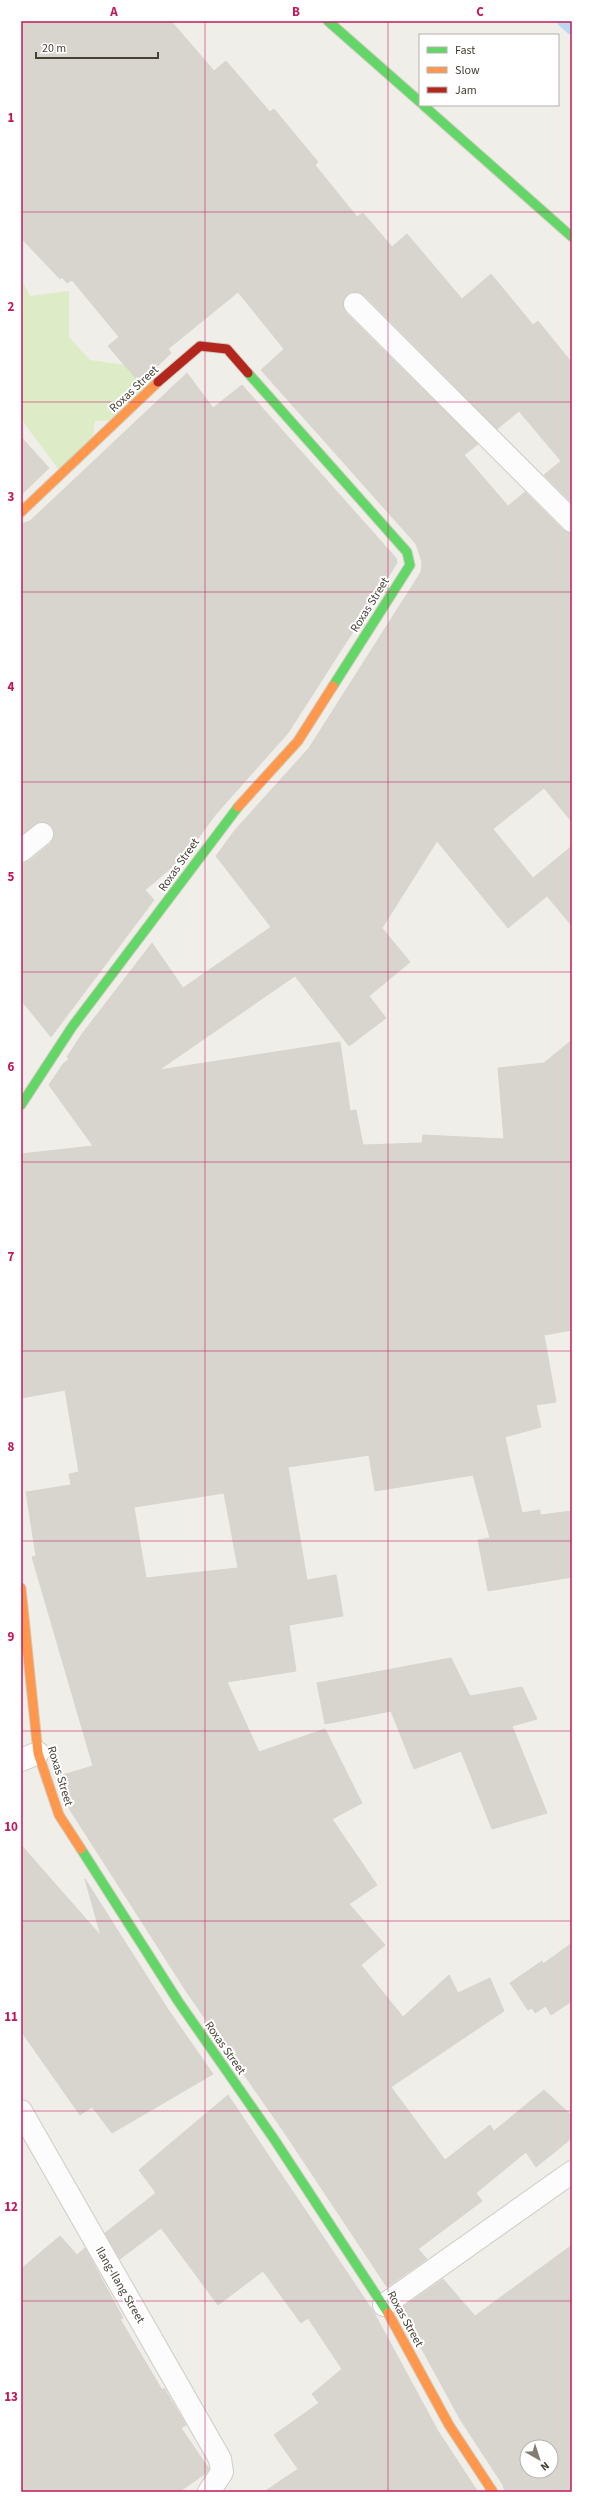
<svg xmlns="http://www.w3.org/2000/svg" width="593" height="2513" font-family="'Source Sans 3',sans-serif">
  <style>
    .green { fill: #ddecc6 }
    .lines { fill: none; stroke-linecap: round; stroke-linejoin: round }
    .stream { stroke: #b5daf1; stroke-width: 12 }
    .building { fill: #d8d5cf; stroke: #d8d5ce; fill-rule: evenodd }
    .street-casing { stroke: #ceccc6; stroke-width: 24 }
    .fast-casing { stroke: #d0cbbe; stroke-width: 11 }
    .slow-casing { stroke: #d0cbbe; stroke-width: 11 }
    .jam-casing { stroke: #d0cbbe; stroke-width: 11 }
    .street { stroke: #fdfcfc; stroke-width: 22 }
    .fast { stroke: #63d668; stroke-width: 9 }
    .slow { stroke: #ff974d; stroke-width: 9 }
    .jam { stroke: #b3261e; stroke-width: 9 }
    .grid { fill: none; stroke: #c2185b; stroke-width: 1; stroke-opacity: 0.55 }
    .labels { text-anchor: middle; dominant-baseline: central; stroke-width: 4; stroke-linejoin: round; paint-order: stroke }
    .street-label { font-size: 12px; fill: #463f34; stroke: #fff }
    .neatline { fill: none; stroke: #c2185b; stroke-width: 1.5 }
    .grid-label { font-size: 13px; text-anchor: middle; font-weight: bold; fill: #c2185b }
  </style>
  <rect width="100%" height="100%" fill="#f0eee8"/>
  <polygon class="green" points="21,278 30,296 69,291 69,337 90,360 154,369 154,391 119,420 95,421 92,446 59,470 21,419"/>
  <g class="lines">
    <polyline class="stream" points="563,21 572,29"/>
  </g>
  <g class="building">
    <path d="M21 21H171L214 71 226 61 270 112 274 109 318 162 315 165 357 217 363 213 392 247 407 234 462 299 491 274 533 325 538 321 572 363V503L544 475 561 461 519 411 497 429 364 295 351 292 343 301 346 313 478 444 464 455 508 506 525 492 563 530 572 533V822L544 788 493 829 533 878 572 846V926L547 896 508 928 437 841 382 928 410 962 369 996 386 1018 349 1046 295 976 159 1070 340 1042 350 1111 356 1110 363 1145 422 1143 423 1135 504 1139 498 1068 544 1063 572 1040V1330L544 1335 556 1402 536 1405 541 1427 505 1437 522 1513 540 1510V1515L572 1511V1577L488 1591 478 1540 490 1538 473 1475 375 1491 369 1455 288 1467 307 1580 336 1575 343 1616 289 1625 296 1671 227 1682 259 1752 325 1729 362 1803 332 1819 377 1885 349 1904 385 1945 361 1965 403 2017 449 1975 458 1993 490 1978 504 2011 391 2087 445 2160 490 2125 494 2131 544 2090 572 2116V2138L536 2167 526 2152 476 2193 482 2201 418 2249 427 2259 387 2287 284 2132 188 1994 70 1810 59 1776 93 1766 32 1557 36 1556 26 1492 71 1485 69 1474 79 1472 65 1390 21 1398V1154L93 1146 49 1085 63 1064 69 1059 67 1057 82 1034 152 943 183 988 271 927 216 856 235 830 309 748 421 572 422 562 416 544 261 370 284 349 238 292 168 349 171 353 140 383 108 346 119 337 72 280 67 283 62 277 60 279 21 238ZM224 1493 238 1568 146 1578 134 1507Z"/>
    <polygon points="187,373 213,408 242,385 396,558 397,563 288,733 216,814 184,857 145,890 154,900 51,1037 21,1000 21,863 29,861 50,844 54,832 51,826 40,822 21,835 21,524 30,521"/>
    <polygon points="21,437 49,468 21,495"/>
    <polygon points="451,1658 470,1696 522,1687 537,1719 512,1726 547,1813 492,1829 461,1751 414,1769 391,1711 325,1724 317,1683"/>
    <polygon points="21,1845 101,1936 85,1879 167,2008 213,2074 112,2133 92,2107 80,2115 21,2031"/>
    <polygon points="572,1943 572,2001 551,2015 546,2006 535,2013 532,2008 528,2010 510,1983 542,1961 543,1964"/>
    <polygon points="228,2095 373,2311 438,2431 478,2492 264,2492 298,2469 274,2435 319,2403 312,2394 342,2369 308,2318 301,2323 263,2271 218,2305 161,2228 120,2259 105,2233 156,2193 139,2170"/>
    <polygon points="60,2236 77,2255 85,2248 123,2318 120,2319 162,2390 164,2388 186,2425 181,2428 209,2469 206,2473 179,2492 21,2492 21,2269"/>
    <path d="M572 2245V2492H505L503 2485 460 2419 400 2309 443 2279 475 2316ZM527 2447H551V2471H527Z"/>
  </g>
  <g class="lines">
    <g class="street-casing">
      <g id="street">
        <polyline points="355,304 572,521"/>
        <polyline points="21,851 42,834"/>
        <polyline points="21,1760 38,1753"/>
        <polyline points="21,2111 220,2459 222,2472 209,2492"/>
        <polyline points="384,2305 572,2172"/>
      </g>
    </g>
    <g class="fast-casing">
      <g id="fast">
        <polyline points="328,21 420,102"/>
        <polyline points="423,105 572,237"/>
        <polyline points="248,373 407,552 410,565 333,686"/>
        <polyline points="21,1105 72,1027 238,807"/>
        <polyline points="81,1849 178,2001 274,2139 388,2313"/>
      </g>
    </g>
    <g class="slow-casing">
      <g id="slow">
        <polyline points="21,512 158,382"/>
        <polyline points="238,807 298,741 333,686"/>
        <polyline points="21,1588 38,1753 59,1815 81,1849"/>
        <polyline points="388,2313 449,2425 493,2492"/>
      </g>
    </g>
    <g class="jam-casing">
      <polyline id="jam" points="158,382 200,346 227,349 248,373"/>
    </g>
    <use href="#street" class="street"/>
    <use href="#fast" class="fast"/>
    <use href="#slow" class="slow"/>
    <use href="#jam" class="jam"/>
  </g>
  <path class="grid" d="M205 21V2492M388 21V2492M21 212H572M21 402H572M21 592H572M21 782H572M21 972H572M21 1162H572M21 1351H572M21 1541H572M21 1731H572M21 1921H572M21 2111H572M21 2301H572"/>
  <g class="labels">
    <g class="street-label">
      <text transform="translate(134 389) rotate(-43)">Roxas Street</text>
      <text transform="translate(370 605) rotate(-58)">Roxas Street</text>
      <text transform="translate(179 865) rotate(-55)">Roxas Street</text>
      <text transform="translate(60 1776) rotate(73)">Roxas Street</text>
      <text transform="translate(225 2048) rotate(55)">Roxas Street</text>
      <text transform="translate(120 2285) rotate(60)">Ilang-Ilang Street</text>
      <text transform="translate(405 2319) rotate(61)">Roxas Street</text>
    </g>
  </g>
  <rect width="593" height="2513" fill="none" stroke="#ffffff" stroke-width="44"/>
  <rect x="419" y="34" width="140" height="72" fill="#ffffff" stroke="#b5b2ae"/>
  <rect x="427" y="47" width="20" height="6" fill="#63d668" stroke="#b5b2ae"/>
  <text x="455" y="54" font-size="12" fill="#463f34">Fast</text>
  <rect x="427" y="67" width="20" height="6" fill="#ff974d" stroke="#b5b2ae"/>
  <text x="455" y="74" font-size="12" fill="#463f34">Slow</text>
  <rect x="427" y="87" width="20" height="6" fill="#b3261e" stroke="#b5b2ae"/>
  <text x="455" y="94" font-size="12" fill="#463f34">Jam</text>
  <g transform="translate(539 2459) rotate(141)"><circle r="19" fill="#ffffff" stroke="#b5b2ae"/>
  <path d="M0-3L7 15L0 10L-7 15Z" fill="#827c73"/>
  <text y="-6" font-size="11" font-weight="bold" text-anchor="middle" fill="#463f34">N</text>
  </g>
  <path d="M36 52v6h122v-6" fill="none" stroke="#463f34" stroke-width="2"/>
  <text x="42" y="52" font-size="12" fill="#463f34" stroke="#ffffff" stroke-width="3" paint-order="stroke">20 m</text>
  <rect x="22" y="22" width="549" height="2469" class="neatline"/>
  <g class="grid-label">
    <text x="114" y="16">A</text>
    <text x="296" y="16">B</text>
    <text x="480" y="16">C</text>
    <text x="11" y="122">1</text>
    <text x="11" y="311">2</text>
    <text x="11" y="501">3</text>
    <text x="11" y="691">4</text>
    <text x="11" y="881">5</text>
    <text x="11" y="1071">6</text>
    <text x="11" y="1261">7</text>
    <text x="11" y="1451">8</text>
    <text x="11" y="1641">9</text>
    <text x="11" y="1831">10</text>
    <text x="11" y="2021">11</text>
    <text x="11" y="2211">12</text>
    <text x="11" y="2401">13</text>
  </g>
</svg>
